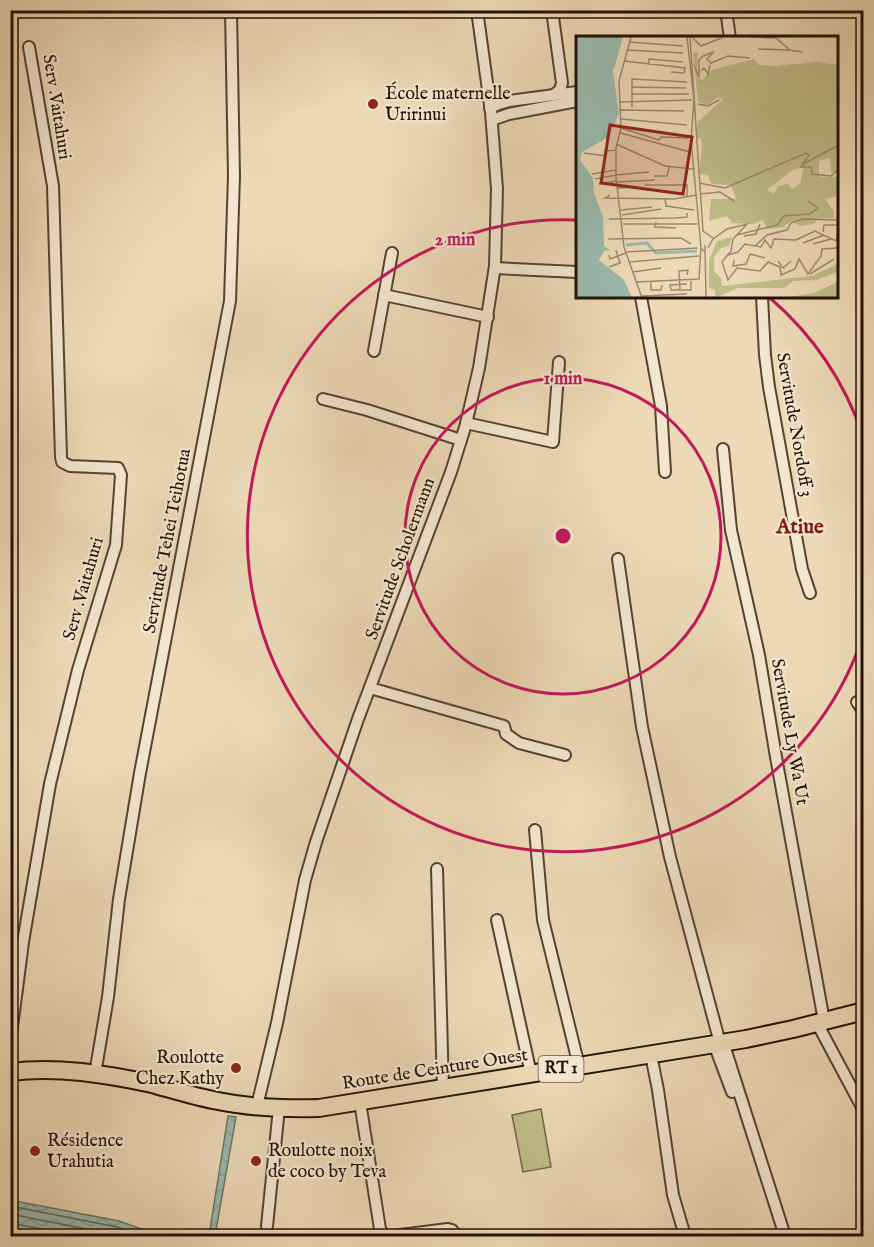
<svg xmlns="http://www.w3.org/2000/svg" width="874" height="1247" font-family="'IM FELL English',serif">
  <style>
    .park { fill: #bfbd89; stroke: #726646; stroke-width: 1.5 }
    .water { fill: url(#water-waves); stroke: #6b766a; stroke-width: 1.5 }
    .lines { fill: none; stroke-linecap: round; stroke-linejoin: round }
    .shore { stroke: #5f6559; stroke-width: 1.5 }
    .minor-casing { stroke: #574230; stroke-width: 14 }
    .primary-casing { stroke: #251004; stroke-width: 20 }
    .minor { stroke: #f3e6d0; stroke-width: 10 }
    .primary { stroke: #edd9b6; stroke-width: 16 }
    .ring { fill: none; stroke: #c2185b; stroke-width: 3 }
    .poi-dot { fill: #8f2418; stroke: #f3e6d0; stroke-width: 2 }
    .labels { text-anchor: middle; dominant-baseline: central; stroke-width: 4.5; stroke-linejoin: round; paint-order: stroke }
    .shield { fill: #f3e6d0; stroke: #635041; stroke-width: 1.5 }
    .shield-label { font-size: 16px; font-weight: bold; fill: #251004 }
    .poi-label { font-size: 18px; fill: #251004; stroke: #f3e6d0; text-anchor: start }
    .street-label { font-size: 18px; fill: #251004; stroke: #f3e6d0 }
    .quarter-label { font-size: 21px; font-weight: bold; fill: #7a1f14; stroke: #f3e6d0 }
    .inset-river { fill: none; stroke: #99baae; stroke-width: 3 }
    .inset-road { fill: none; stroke: #9d896f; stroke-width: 1.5 }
    .view { fill: #8f2418; fill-opacity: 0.15; stroke: #8f2418; stroke-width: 3 }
    .inset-edge { fill: none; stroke: #251004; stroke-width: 3 }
    .centre { fill: #c2185b; stroke: #f3e6d0; stroke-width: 3 }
    .ring-label { font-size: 18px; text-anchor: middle; font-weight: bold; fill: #c2185b; stroke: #f3e6d0; stroke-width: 4.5; stroke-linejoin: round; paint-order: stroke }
  </style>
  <defs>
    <pattern id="water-waves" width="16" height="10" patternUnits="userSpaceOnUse" patternTransform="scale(1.5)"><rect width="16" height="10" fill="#99baae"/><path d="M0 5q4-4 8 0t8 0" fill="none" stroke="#849f94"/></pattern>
  </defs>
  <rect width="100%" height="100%" fill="#edd9b6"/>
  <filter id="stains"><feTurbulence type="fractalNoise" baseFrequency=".00333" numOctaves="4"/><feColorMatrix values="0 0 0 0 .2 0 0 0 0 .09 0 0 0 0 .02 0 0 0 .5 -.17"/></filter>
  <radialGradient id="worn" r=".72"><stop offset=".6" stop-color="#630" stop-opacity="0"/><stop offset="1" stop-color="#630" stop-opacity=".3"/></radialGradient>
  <polygon class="park" points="541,1109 551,1167 523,1172 512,1115"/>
  <g class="water">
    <polygon points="228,1116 236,1117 215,1236 209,1236"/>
    <polygon points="10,1200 119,1221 161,1236 11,1236"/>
  </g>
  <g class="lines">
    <g class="shore">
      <polyline points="10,1206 117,1227 143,1236"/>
      <polyline points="10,1214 121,1236"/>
      <polyline points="10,1223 80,1236"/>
    </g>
    <g class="minor-casing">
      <g id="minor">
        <polyline points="552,10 562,83 560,90 555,94"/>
        <polyline points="726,10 730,38"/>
        <polyline points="490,108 499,104 509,101 577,92"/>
        <polyline points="492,120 509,114 577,101"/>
        <polyline points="495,268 577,272"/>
        <polyline points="384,295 488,317"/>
        <polyline points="641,297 661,406 665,472"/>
        <polyline points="762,297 765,355 769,387 802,569 810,593"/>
        <polyline points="374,351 392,253"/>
        <polyline points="323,399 367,410 461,440"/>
        <polyline points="466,423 553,442 559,362"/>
        <polyline points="723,449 731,530 759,655 776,757 824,1021"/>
        <polyline points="618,559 642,727 670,857 720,1043"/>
        <polyline points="370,688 504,726 506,734 519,743 565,755"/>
        <polyline points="857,702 864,712"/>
        <polyline points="535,830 543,920 579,1066"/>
        <polyline points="437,869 443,1089"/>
        <polyline points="497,920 531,1074"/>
        <polyline points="817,1023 864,1111"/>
        <polyline points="723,1042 785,1236"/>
        <polyline points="10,1043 23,942 50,784 78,670 116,545 121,475 118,468 70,466 62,462 61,457 53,186 29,47"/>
        <polyline points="714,1044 732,1092"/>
        <polyline points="651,1055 658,1090 673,1195 685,1236"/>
        <polyline points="95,1074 108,997 119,899 140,773 230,301 234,176 231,10"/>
        <polyline points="360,1102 380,1229 384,1236"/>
        <polyline points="257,1106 277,1023 305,880 316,842 358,719 451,472 466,424 479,368 495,266 497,189 491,112 477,10"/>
        <polyline points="267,1226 279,1108"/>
        <polyline points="392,1236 448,1229 452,1230 456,1236"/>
      </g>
    </g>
    <g class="primary-casing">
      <path id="primary" d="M10 1072C57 1066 106 1074 152 1084 174 1090 196 1097 218 1101 252 1108 285 1109 319 1108L746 1039 793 1029 864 1011"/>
    </g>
    <use href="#minor" class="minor"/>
    <use href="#primary" class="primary"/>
  </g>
  <g class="ring">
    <circle cx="563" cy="536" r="158"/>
    <path d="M863 636A316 316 0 1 1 577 220M770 298A316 316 0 0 1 863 436"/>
  </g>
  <g class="poi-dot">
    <circle cx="373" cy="104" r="6"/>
    <circle cx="236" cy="1068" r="6"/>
    <circle cx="35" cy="1151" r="6"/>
    <circle cx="256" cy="1161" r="6"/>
  </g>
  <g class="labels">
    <rect class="shield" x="538.5" y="1056" width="45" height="26" rx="4.5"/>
    <g class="shield-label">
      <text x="561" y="1069">RT 1</text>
    </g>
    <g class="poi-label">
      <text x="385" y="94">École maternelle<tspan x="385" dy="21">Uririnui</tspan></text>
      <text x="224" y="1058" text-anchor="end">Roulotte<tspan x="224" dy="21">Chez Kathy</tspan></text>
      <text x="47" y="1141">Résidence<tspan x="47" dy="21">Urahutia</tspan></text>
      <text x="268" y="1151">Roulotte noix<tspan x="268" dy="21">de coco by Teva</tspan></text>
    </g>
    <g class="street-label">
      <text transform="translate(56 107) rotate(81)">Serv .Vaitahuri</text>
      <text transform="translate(794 425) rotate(80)">Servitude Nordoff 3</text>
      <text transform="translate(168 541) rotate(-79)">Servitude Tehei Teihotua</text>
      <text transform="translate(401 559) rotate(-70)">Servitude Scholermann</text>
      <text transform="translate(84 589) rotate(-74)">Serv .Vaitahuri</text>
      <text transform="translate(789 732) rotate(80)">Servitude Ly Wa Ut</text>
      <text transform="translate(435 1070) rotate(-9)">Route de Ceinture Ouest</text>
    </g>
    <g class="quarter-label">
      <text x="800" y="527">Atiue</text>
    </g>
  </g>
  <g transform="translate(576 36)">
    <rect width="262" height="262" fill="#edd9b6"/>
    <path d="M122 16 121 40 126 44 136 34 178 23 183 29 199 30 241 26 262 29 260 137 255 136 254 122 243 125V141H262V160L249 163 258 175V182H242L238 188 225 190 215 185 207 191 191 193 187 184 176 188 156 187 151 180 133 185 135 163H160L155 149 135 148 132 139 123 138 126 109 125 102H120L122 86 147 63 141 62 131 69 122 65 117 17ZM228 131 224 148 217 153 212 148 202 150 198 158 191 154 216 134ZM156 201 153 210 145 212 138 221V235L145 242 146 250 236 240 262 228V262H208L238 257 257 248 262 245V238L258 237 241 244 217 245 208 252H162L139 262V254L133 252V224L141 205Z" fill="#bfbd89" fill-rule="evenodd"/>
    <path d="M0 1H47L37 36 43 78 31 103 40 106 29 103 6 116 4 124 17 142 18 157 27 181 28 210 34 214 28 215 23 224 48 244 56 262H0Z" fill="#99baae"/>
    <path class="inset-river" d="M50 209 71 207 80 217 121 215"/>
    <path class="inset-road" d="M55 1 43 45 45 92 40 112V141L48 211 66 262M111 1 118 64 115 104 125 212 129 216M114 1 127 195 137 202M116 1 125 10 148 1M174 1 200 2 214 14 226 16M53 6 107 10M182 13 214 14M51 14 107 17M48 25 109 32 108 37 95 36M73 28V23L107 26M118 29 123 41V24L127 20 138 16 131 23 135 27 152 20 174 22M125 35 128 32 132 38 134 29M56 51 110 52M56 58H113M44 66 116 64M122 68 132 70 143 64M56 71V43L111 46M45 74 108 75M45 83 111 89M45 92 83 104 85 101 112 102M44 97 114 116M40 108 89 130 117 133M8 117 30 120 31 115 40 114M227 128 263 109M16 138 40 134M40 139 73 136M78 140H91L93 131M19 143 40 139M41 146 79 144M123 147 149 152 230 117 233 119 225 131H235L236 138 255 140 263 133M23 148 41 145M69 149H111V161M42 152 61 151M124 158 144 156 158 165M34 159 29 162 98 163 120 159M89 162 90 170 118 174M45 174 76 171M46 179 85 173M33 183 100 182 111 181V177M80 186 79 191 100 192M47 188H122M247 196 248 189H263M161 199 201 189 208 180 234 178 242 172 232 165M168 200 180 198 184 188M32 203 105 202 115 208M227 207 248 199M237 208 255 203M129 209 130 262M179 210 191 199 211 194 215 187 227 183 263 184M132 212 137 203 151 193 171 188 157 203 155 215 146 226 152 244 161 232 184 235 192 226 204 231 205 239 219 233 223 223 232 238 245 220 246 213 263 212M50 216 122 212M33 219 34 223 50 217M152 219 162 216 169 208 185 211 189 204 195 212 198 203 220 204 239 195 260 205 263 193M158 224 157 230 170 228 174 218 189 222M202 225 207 232 215 225M53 226 123 220M33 231 44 227 40 214M57 236 85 232M234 238 258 223M111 239 112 234 103 235 104 254H115V245M61 246 123 243 125 211M75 246V254H85L86 249M104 254H95L94 249 111 248M66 260 111 258"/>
    <path class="view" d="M34 89 116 101 107 158 25 147Z"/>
    <rect width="262" height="262" class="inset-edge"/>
  </g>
  <circle cx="563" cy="536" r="9" class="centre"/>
  <g class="ring-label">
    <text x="455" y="245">2 min</text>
    <text x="563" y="384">1 min</text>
  </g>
  <rect width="874" height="1247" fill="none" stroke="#edd9b6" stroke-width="36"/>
  <rect x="12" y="12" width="850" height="1223" fill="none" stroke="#251004" stroke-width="3"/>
  <rect x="18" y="18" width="838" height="1211" fill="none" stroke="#251004" stroke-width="1.5"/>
  <rect width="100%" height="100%" filter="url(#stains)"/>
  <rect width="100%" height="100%" fill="url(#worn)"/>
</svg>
